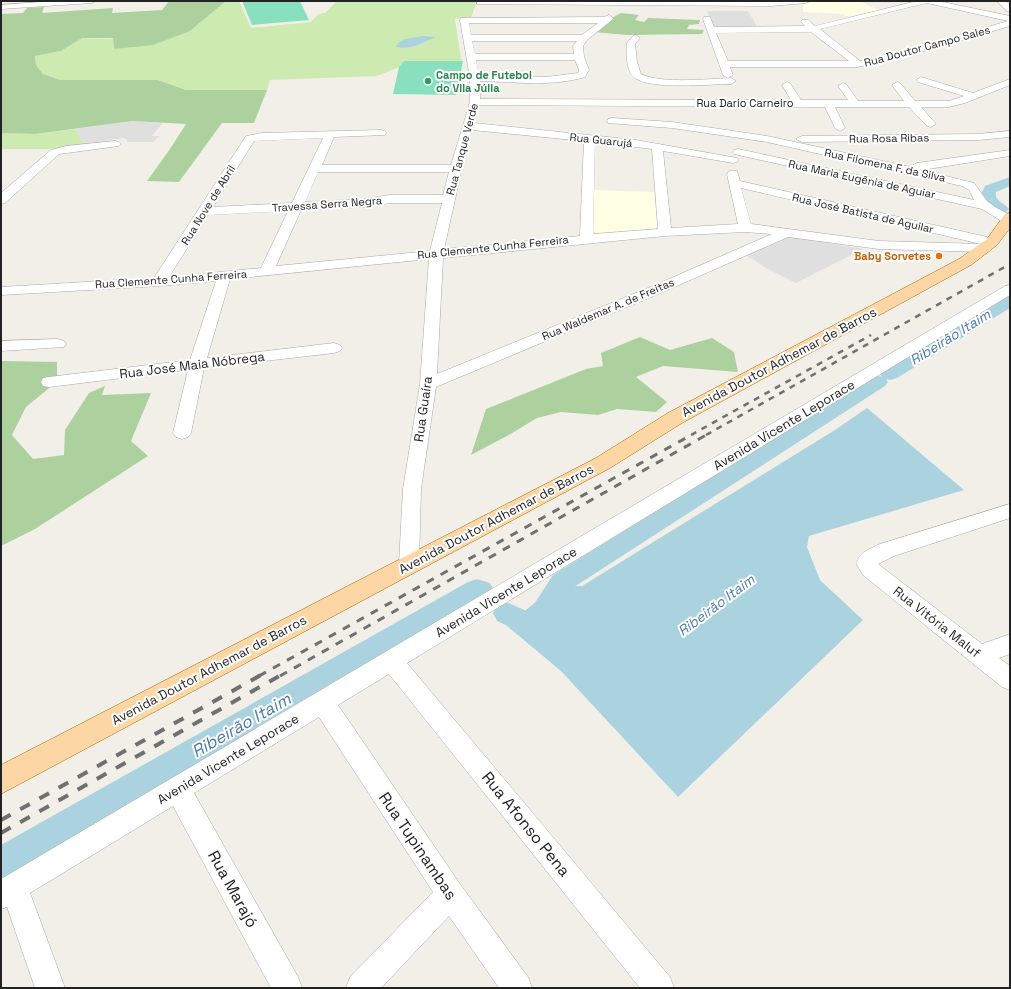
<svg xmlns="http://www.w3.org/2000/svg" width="1011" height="989" font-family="'Space Grotesk',sans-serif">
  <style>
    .residential { fill: #e0dfdf }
    .education { fill: #ffffe5 }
    .grass { fill: #cdebb0 }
    .forest { fill: #add19e }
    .pitch { fill: #88e0be }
    .water { fill: #aad3df }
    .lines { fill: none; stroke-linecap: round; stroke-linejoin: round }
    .river { fill: #aad3df; fill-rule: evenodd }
    .minor-casing { stroke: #a9a9a9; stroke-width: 1 }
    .major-casing { stroke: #a06b00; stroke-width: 1 }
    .minor { fill: #fff; fill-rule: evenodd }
    .major { fill: #fcd6a4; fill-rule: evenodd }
    .rail-far2 { stroke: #707070; stroke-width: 2.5; stroke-dasharray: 6 6; stroke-linecap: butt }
    .rail-far1 { stroke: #707070; stroke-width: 3; stroke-dasharray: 8 8; stroke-linecap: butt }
    .rail { stroke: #707070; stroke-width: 4; stroke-dasharray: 11 11; stroke-linecap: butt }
    .leisure-dot { fill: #2e9e5b; stroke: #fff; stroke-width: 1.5 }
    .food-dot { fill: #e8710a; stroke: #fff; stroke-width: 1.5 }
    .labels { text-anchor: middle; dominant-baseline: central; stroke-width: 4; stroke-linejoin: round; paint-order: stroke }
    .far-street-label { font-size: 11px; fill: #222; stroke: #fff }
    .far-leisure-label { font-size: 11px; font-weight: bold; fill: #27864d; stroke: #fff; text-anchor: start }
    .far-food-label { font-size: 11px; font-weight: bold; fill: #c56008; stroke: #fff; text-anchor: end }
    .street-label { font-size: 13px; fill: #222; stroke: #fff }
    .water-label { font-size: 14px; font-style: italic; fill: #4a7aab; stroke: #fff }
    .near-street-label { font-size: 16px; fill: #222; stroke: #fff }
    .near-water-label { font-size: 17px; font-style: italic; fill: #4a7aab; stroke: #fff }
  </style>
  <rect width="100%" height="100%" fill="#f2efe9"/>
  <g class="residential">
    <polygon points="707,11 748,11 758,28 713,28"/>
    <polygon points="132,121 163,123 152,136 160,136 153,142 127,142 126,139 123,138 84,144 75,129"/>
    <polygon points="786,237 802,238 863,249 796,283 766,268 746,255"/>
  </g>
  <g class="education">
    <polygon points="813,1 860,1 878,10 852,16 845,16 844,14 803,12 803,4"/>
    <polygon points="594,190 654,192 658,228 601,233 594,232 592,228"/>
  </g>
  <g class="grass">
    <polygon points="226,1 239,1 251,28 311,22 318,14 325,13 336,2 477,2 471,17 455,19 461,59 463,61 404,61 399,67 377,76 270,80 267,90 186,90 158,80 60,80 43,74 36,65 35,56 61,51 82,38 113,39 114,49 190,31"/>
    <polygon points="75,129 84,144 71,145 54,149 1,149 1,133 35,134"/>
  </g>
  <g class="forest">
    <polygon points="169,1 226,1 190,31 153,45 114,49 113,38 82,38 61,51 35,56 36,65 43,74 60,80 158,80 186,90 267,90 254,123 222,123 179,182 147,181 170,149 186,124 132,121 35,134 1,133 1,14 23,13 27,8 44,7 42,13 113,8 112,13 162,10"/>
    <polygon points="621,13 639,15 635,20 644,22 648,18 700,20 699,24 689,25 687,29 704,30 702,34 627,35 594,32 606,21"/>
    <polygon points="640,337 670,350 712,338 734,352 738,372 663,366 636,377 667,402 656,412 617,409 598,415 561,412 537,418 507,436 471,455 486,409 586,369 603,366 601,353"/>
    <polygon points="1,361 57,362 57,378 54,384 26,407 12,435 33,459 64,455 65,430 89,393 105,386 102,395 151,393 131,441 148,456 35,529 1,546"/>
  </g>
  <g class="pitch">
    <polygon points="242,1 300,1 309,20 252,25"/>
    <polygon points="404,61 463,61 456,95 393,94 399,67"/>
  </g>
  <g class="water">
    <path d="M423 36 436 37C422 43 411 50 396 47L398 43 405 39Z"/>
    <polygon points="867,408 964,490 809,536 807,547 820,580 863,620 678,797 561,671 506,625 556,587 582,586 835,430"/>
  </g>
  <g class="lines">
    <g class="river">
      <path d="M1010 177V186L996 192C994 201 1004 202 1009 209L1006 212C994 215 984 205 981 194L985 186Z"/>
      <polygon points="1010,295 1010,308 897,378 890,380 886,379 888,382 885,386 571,589 551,620 547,621 553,624 557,632 553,640 544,643 497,621 493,613 497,605 506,602 529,612 553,575 871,378 878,376 882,377 880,374 883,370 1004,296"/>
      <polygon points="477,579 490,583 494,590 490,597 480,600 13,875 1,879 1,845 468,582"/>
    </g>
    <g class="minor-casing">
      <g id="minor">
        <polygon points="55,1 96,1 92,3 1,9 1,5"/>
        <polygon points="477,1 771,2 810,1 806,3 771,6 480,4 477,4"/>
        <path d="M917 1H938L1010 16V26L928 50 858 67H730L733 75 728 78 723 75 703 19 704 17H710L714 27 805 26 801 22 802 20H808L815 26ZM927 3 1008 21 922 46 860 61 820 29ZM811 32 849 61H728L716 33Z"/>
        <polygon points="997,1 1006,1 1010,5 1010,11 1007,11"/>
        <path d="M609 15 613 18 612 20 587 40 583 46 584 57 589 70 585 77C552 87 515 82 480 81V99L791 100 782 85 787 82 790 83 801 100H848L838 86 843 83 846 84 858 101H904L892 85 897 82 900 83 915 101H949L964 96 918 82 916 80 921 77 973 93 1010 79V85L965 103 949 107H921L936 124 931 127 927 126 909 107H835L845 128 840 131 835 128 825 107 479 105 474 123 636 140 737 158 739 160 737 162 733 163 663 151 671 228 738 224 727 174 729 171H737L740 181 987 237 989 240 987 243 982 244 990 245 992 248 990 251 985 252 879 249 788 237 663 292 436 387 421 489 419 564 416 570 409 572 402 570 399 564 403 489 420 384 429 259 230 279 207 358 334 343 340 345 342 348 340 351 334 353 204 368 191 433 188 437 182 439 176 437 173 433 188 370 49 387 43 386 41 382 43 378 49 377 190 360 216 281 159 286 1 295V287L154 278 246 136 262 133 381 130 385 131 386 133 385 135 334 137 322 165H451L470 102V78L460 20 461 18 604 17ZM469 23H598L582 35H471ZM472 41H577L573 46 574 54H475ZM476 60H575L579 70 578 73 546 77 479 75ZM472 130 584 141 580 236 444 249 462 168ZM323 138 292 203 213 207 254 141ZM595 142 652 149 658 229 593 234ZM318 172H449L443 195H390L364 199 305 202ZM741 188 981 244 879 241 751 224ZM390 203H442L430 251 276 266 301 210 364 207ZM288 211 261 268 169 277 208 215ZM745 232 772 234 653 286 437 374 443 258 665 236Z"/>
        <path d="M636 35 640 38 635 44 637 62 641 74C662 84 707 79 731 78L736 81 731 84C710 84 651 90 635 78 626 72 626 53 627 43L633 36Z"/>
        <polygon points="612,118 672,122 767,136 911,167 913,165 917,163 1010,150 1010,156 922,170 974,183 987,201 995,207 1010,215 1010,222 1003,222 982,209 738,155 734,154 732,152 734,150 738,149 974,200 969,190 962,186 767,142 672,128 608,123 607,121 608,119"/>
        <polygon points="1010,131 1010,137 978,140 802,142 796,139 802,136 978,134"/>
        <polygon points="115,141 119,142 121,144 119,146 59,154 5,203 1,204 1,193 51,150 66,146"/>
        <polygon points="1010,285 1010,295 407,663 670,977 674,988 640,988 389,674 338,705 460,884 528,977 532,988 499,988 449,916 381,988 346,988 350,977 433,892 319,717 194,793 298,977 302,988 271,988 173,806 30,893 65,988 35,988 7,907 1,909 1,879 1005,286"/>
        <polygon points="58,339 64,341 66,344 64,347 1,351 1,341"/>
        <path d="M1010 504V518L894 556 878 564 982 644 1010 634V654L999 658 1010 666V690L1002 687 863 575 857 565C857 553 870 549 880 544Z"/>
      </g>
    </g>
    <g class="major-casing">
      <polygon id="major" points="1010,213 1010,228 997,245 971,265 682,423 610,468 1,794 1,765 596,458 668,413 959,259 987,239 1005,214"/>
    </g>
    <use href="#minor" class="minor"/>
    <use href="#major" class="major"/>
    <g class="rail-far2">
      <polyline points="691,435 871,335"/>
      <polyline points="706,435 1010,264"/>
    </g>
    <g class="rail-far1">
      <polyline points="259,676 693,434"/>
      <polyline points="280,676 708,434"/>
    </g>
    <g class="rail">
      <polyline points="1,820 261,675"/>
      <polyline points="1,833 281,675"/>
    </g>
  </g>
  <circle class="leisure-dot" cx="428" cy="81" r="4"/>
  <circle class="food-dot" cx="939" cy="256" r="4"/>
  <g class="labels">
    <g class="far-street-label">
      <text transform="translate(927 46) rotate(-15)">Rua Doutor Campo Sales</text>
      <text x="745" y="103">Rua Dario Carneiro</text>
      <text transform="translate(889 138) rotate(-1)">Rua Rosa Ribas</text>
      <text transform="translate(601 140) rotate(6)">Rua Guarujá</text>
      <text transform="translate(462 149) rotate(-75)">Rua Tanque Verde</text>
      <text transform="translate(885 165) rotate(12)">Rua Filomena F. da Silva</text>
      <text transform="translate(862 179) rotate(12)">Rua Maria Eugênia de Aguiar</text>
      <text transform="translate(327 204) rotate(-4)">Travessa Serra Negra</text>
      <text transform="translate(208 205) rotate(-58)">Rua Nove de Abril</text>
      <text transform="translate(863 213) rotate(13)">Rua José Batista de Aguilar</text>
      <text transform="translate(493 247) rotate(-6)">Rua Clemente Cunha Ferreira</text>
      <text transform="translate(171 279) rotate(-4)">Rua Clemente Cunha Ferreira</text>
      <text transform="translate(608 309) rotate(-23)">Rua Waldemar A. de Freitas</text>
    </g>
    <g class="far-leisure-label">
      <text x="436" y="75">Campo de Futebol<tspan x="436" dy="13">do Vila Júlia</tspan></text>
    </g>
    <g class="far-food-label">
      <text x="931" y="256">Baby Sorvetes</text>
    </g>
    <g class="street-label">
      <text transform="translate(779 362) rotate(-28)">Avenida Doutor Adhemar de Barros</text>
      <text transform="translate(192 365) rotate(-7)">Rua José Maia Nóbrega</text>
      <text transform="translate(423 409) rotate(-82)">Rua Guaíra</text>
      <text transform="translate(784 425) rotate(-31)">Avenida Vicente Leporace</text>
      <text transform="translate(496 519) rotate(-28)">Avenida Doutor Adhemar de Barros</text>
      <text transform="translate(506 592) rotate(-31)">Avenida Vicente Leporace</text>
      <text transform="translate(937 622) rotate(38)">Rua Vitória Maluf</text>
      <text transform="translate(209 670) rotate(-28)">Avenida Doutor Adhemar de Barros</text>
      <text transform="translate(228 759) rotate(-31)">Avenida Vicente Leporace</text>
    </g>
    <g class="water-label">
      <text transform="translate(950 337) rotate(-32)">Ribeirão Itaim</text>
      <text transform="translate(716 605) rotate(-37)">Ribeirão Itaim</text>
    </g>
    <g class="near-street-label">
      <text transform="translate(526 824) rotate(51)">Rua Afonso Pena</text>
      <text transform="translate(418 846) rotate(56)">Rua Tupinambas</text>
      <text transform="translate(233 889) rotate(61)">Rua Marajó</text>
    </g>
    <g class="near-water-label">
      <text transform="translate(241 725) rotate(-30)">Ribeirão Itaim</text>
    </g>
  </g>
  <rect width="1011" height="989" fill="none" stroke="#222222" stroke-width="4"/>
</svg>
